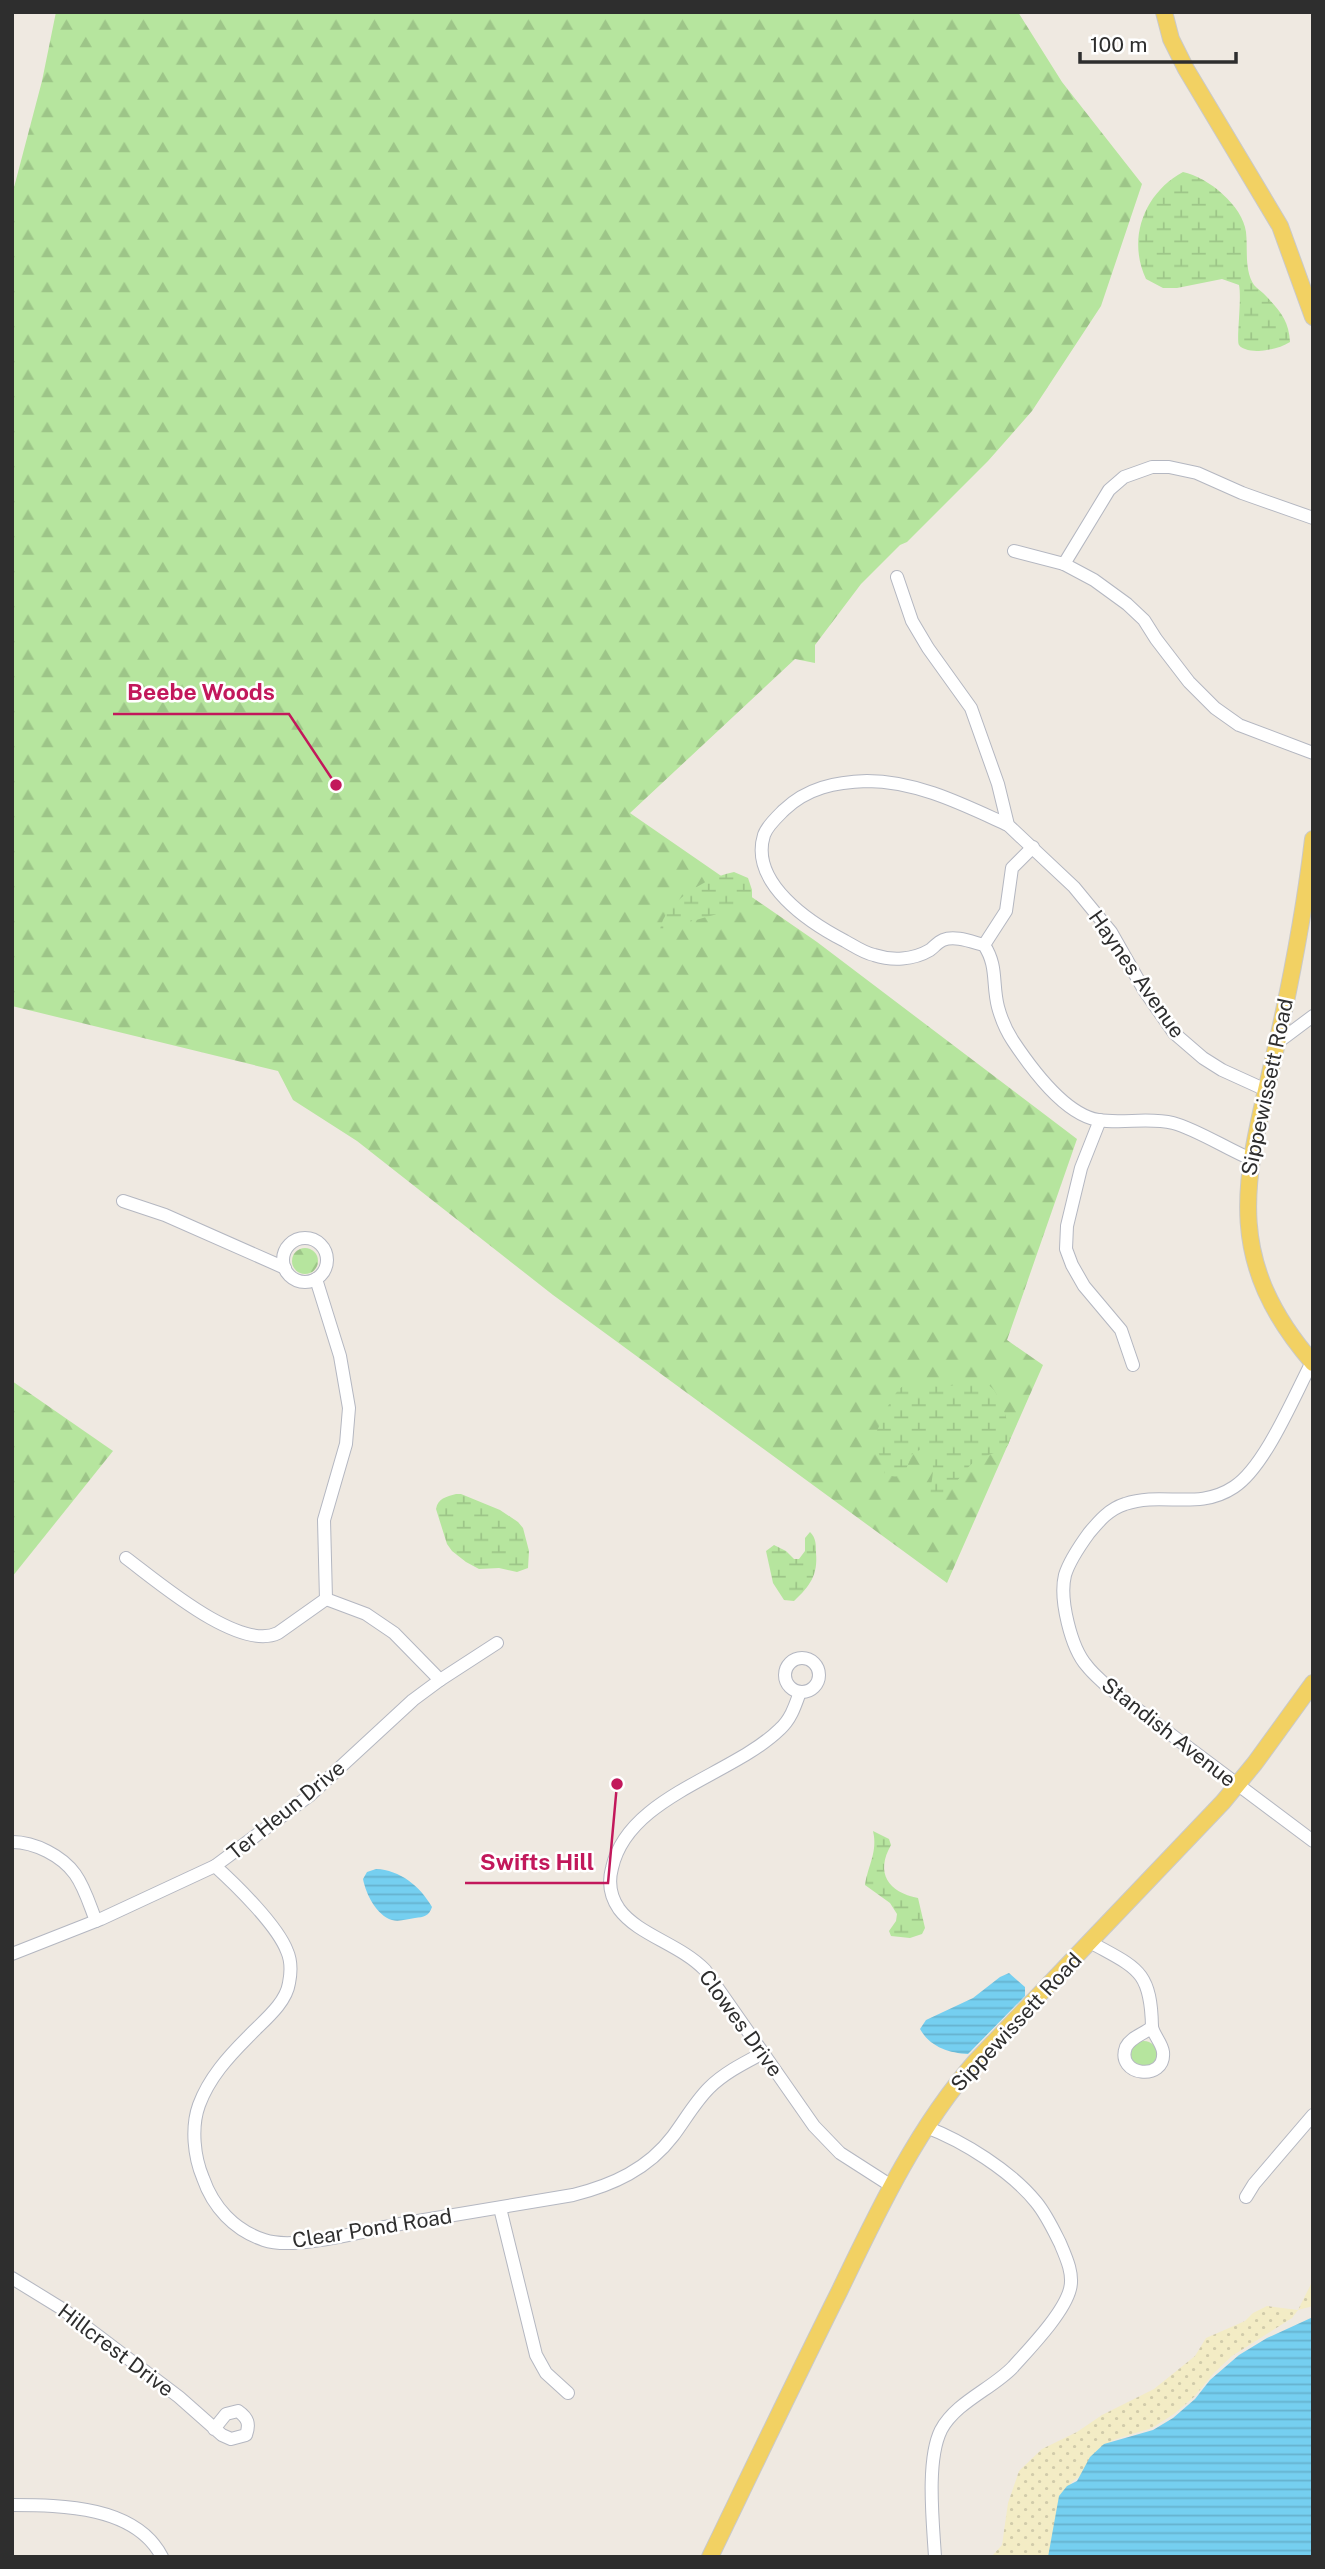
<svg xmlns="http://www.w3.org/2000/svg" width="1325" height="2569" font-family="'Public Sans',sans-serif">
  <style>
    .green { fill: #b6e59e }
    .forest { fill: url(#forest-firs) }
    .wetland { fill: url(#wetland-marsh) }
    .sand { fill: url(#sand-dots) }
    .water { fill: url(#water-rules) }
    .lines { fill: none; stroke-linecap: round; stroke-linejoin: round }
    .minor-casing { stroke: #b4b7c1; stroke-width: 14 }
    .major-casing { stroke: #c9c9c9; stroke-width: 18 }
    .minor { stroke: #fff; stroke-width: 12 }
    .major { stroke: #f2d163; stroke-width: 16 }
    .labels { text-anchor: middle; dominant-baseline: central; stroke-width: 5; stroke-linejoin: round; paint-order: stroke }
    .street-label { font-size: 21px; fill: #2e2e2e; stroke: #fff }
    .leader { fill: none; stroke: #c2185b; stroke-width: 2.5 }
    .callout-dot { fill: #c2185b; stroke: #fff; stroke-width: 2.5 }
    .callout-label { font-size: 23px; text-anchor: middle; font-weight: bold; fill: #c2185b; stroke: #fff; stroke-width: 5; stroke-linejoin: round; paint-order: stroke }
  </style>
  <defs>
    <pattern id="forest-firs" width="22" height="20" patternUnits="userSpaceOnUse" patternTransform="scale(1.75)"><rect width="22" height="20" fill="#b6e59e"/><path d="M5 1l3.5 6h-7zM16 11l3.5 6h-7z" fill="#9dc588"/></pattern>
    <pattern id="wetland-marsh" width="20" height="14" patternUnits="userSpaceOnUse" patternTransform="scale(1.75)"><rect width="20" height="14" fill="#b6e59e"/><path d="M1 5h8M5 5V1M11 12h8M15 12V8" fill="none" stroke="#9dc588"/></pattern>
    <pattern id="sand-dots" width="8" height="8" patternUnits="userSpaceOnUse" patternTransform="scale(1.75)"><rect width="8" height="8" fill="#f3ecc5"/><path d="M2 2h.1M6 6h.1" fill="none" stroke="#d1cbaa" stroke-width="1.8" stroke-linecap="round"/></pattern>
    <pattern id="water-rules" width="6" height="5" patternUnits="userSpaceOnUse" patternTransform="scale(1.75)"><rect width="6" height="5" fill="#75cff0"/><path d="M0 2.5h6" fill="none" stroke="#66b2ce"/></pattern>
  </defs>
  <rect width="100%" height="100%" fill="#efe9e1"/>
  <circle class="green" cx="1144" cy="2054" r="13"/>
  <g class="forest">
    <polygon points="56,12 1018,12 1062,82 1142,184 1101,306 1032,411 988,461 907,542 900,545 861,584 815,645 815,663 795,659 630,813 817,942 1077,1139 1007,1340 1043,1365 947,1583 553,1295 357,1141 293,1100 278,1071 12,1006 12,195 42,81"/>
    <circle cx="305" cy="1261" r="13"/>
    <polygon points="12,1381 113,1451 12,1577"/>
  </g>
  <g class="wetland">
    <path d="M1183 172C1208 177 1243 206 1246 232 1248 249 1244 270 1254 285 1257 289 1263 292 1266 296 1280 311 1289 321 1290 342 1281 348 1269 350 1259 351 1253 351 1242 350 1239 345 1236 341 1242 299 1239 285L1222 279 1177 288H1163L1146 279C1127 239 1144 193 1183 172Z"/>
    <path d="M734 872 748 878 752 890V901L746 906 660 930C664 901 708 877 734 872Z"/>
    <path d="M973 1380C980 1382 988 1383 993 1389 1000 1397 1015 1435 1008 1445 1004 1451 982 1456 974 1462 958 1474 948 1501 930 1510 932 1502 930 1494 931 1486 933 1472 935 1465 929 1451L922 1449 913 1453C906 1466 906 1483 885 1474L874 1437C882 1422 886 1406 896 1393 908 1376 924 1386 941 1387 952 1387 963 1383 973 1380Z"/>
    <path d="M456 1494H461L500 1510 518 1522 523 1528 529 1551 528 1568 517 1572 499 1568 479 1569 466 1562 452 1551 447 1544 436 1509C438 1498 446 1497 456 1494Z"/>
    <path d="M810 1532C816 1538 816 1544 816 1553 818 1575 810 1586 794 1601L784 1600 773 1583 766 1551 774 1545 786 1551 794 1559H799L805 1551V1538Z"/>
    <path d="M873 1831 889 1839 891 1845C875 1873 888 1892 918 1898L925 1928 922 1934 910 1938 891 1936 889 1931 896 1921 897 1914 890 1903 865 1885C868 1865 878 1852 873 1831Z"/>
  </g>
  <polygon class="sand" points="1313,2280 1313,2306 1298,2310 1292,2318 1232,2356 1214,2373 1194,2397 1174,2414 1152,2428 1113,2440 1103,2447 1085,2472 1072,2482 1064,2495 1053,2557 991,2557 1002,2545 1008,2503 1019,2471 1042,2449 1077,2432 1102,2415 1154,2389 1195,2356 1206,2338 1245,2321 1253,2313 1267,2306 1298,2310"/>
  <g class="water">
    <path d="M376 1869C400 1870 420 1886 432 1907 429 1916 424 1917 415 1918 408 1919 399 1922 392 1920 376 1915 366 1894 363 1879L367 1872Z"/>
    <path d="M1009 1973 1025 1987V1996L968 2054C949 2053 930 2047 920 2029L926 2020 973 1998 1000 1977Z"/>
    <polygon points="1313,2317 1313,2557 1048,2557 1059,2496 1067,2486 1077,2481 1090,2457 1104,2444 1153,2430 1173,2418 1195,2399 1210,2380 1239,2355 1267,2338"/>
  </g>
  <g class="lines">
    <g class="minor-casing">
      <g id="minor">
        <polyline points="1014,551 1064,564 1094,580 1127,604 1144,620 1156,639 1189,682 1215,708 1239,725 1313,753"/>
        <polyline points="1064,564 1109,490 1124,477 1152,467 1169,467 1197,473 1242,493 1313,518"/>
        <polyline points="897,577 912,621 928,648 971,708 998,784 1008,825 1074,887 1111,932 1144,990 1174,1033 1203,1058 1222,1070 1266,1090"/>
        <path d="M1008 825C964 805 917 781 867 781 835 782 807 788 784 810 777 817 767 826 764 835 749 883 810 923 845 941 854 946 864 953 874 955 892 961 913 960 930 950 934 947 938 942 943 940 955 935 972 942 984 945 998 966 992 984 998 1007 1001 1018 1007 1032 1013 1041 1031 1068 1064 1114 1098 1120 1123 1124 1148 1117 1173 1123 1196 1129 1227 1149 1251 1159"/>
        <polyline points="984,945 1006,911 1012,868 1033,847"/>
        <polyline points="1277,1043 1313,1016"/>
        <polyline points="1100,1120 1081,1168 1067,1226 1066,1249 1072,1265 1084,1286 1121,1330 1133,1365"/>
        <polyline points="123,1201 165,1215 285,1268"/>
        <circle cx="305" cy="1260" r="22"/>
        <path d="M1312 1362C1294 1396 1265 1467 1234 1487 1198 1511 1163 1491 1125 1504 1109 1509 1099 1521 1089 1533 1081 1544 1069 1562 1065 1575 1059 1599 1071 1648 1087 1666 1093 1674 1102 1681 1109 1688L1313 1841"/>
        <path d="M126 1558C157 1581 239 1652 278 1633L326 1599 324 1520 346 1444 349 1408 340 1356 316 1279"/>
        <polyline points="326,1599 366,1614 394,1633 440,1680"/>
        <circle cx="802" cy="1675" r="17"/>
        <path d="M800 1692C795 1706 791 1719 780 1729 732 1776 628 1796 612 1868 608 1883 610 1896 619 1909 638 1935 680 1944 705 1970L814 2126 840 2153 893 2187"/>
        <path d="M12 1842C35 1842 62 1856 75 1874 85 1888 90 1906 96 1921"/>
        <path d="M215 1866C236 1885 277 1925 287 1951 291 1960 291 1973 289 1983 286 2004 262 2022 248 2037 228 2057 209 2078 199 2105 191 2127 194 2157 203 2178 213 2207 234 2230 264 2240 295 2251 366 2230 400 2224 457 2214 515 2205 573 2195 613 2185 648 2169 673 2136 685 2120 695 2102 709 2088 724 2073 744 2063 763 2053"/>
        <path d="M1090 1942C1136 1968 1151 1969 1152 2027"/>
        <polyline points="12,1954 101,1919 215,1866 309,1796 413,1700 440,1680 497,1643"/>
        <path d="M1152 2027C1154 2036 1162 2043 1163 2052 1166 2082 1115 2076 1126 2047 1131 2037 1144 2034 1152 2027Z"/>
        <path d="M926 2127C963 2141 1011 2171 1036 2202 1046 2214 1053 2229 1060 2243 1066 2257 1074 2274 1070 2289 1064 2313 1030 2348 1013 2367 992 2389 956 2402 941 2430 926 2460 933 2523 935 2557"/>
        <polyline points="1246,2197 1254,2184 1313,2115"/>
        <polyline points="500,2208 536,2355 546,2373 568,2393"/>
        <path d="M12 2278 64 2310 179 2397 222 2435 231 2439 246 2435C250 2424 248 2418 238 2411L226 2414 214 2429"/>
        <path d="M12 2505C62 2505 136 2506 162 2557"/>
      </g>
    </g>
    <g class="major-casing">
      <g id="major">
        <polyline points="1164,12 1171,39 1186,69 1280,226 1313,317"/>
        <path d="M1313 839C1305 907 1292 976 1277 1043 1248 1171 1217 1252 1313 1363"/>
        <path d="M710 2557C753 2468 796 2378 840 2290 878 2211 917 2128 975 2062L1223 1802 1255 1763 1313 1683"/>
      </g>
    </g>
    <use href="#minor" class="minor"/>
    <use href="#major" class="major"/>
  </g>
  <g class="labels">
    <g class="street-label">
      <text transform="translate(1137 974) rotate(55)">Haynes Avenue</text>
      <text transform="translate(1267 1087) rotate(-78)">Sippewissett Road</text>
      <text transform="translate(1169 1732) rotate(38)">Standish Avenue</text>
      <text transform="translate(286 1810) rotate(-39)">Ter Heun Drive</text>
      <text transform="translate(1016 2022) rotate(-47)">Sippewissett Road</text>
      <text transform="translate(741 2023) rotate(54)">Clowes Drive</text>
      <text transform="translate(372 2228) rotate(-9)">Clear Pond Road</text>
      <text transform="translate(116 2350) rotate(37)">Hillcrest Drive</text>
    </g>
  </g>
  <path class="leader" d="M336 785L289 714H113M617 1784L608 1883H465"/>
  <g class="callout-dot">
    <circle cx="336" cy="785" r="7"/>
    <circle cx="617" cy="1784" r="7"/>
  </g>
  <g class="callout-label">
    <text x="201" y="700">Beebe Woods</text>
    <text x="537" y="1870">Swifts Hill</text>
  </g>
  <rect width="1325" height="2569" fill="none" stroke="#2e2e2e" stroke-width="28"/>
  <path d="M1080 52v10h156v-10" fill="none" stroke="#2e2e2e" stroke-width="3.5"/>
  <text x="1090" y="52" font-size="21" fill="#2e2e2e" stroke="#ffffff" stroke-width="5" paint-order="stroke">100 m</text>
</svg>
